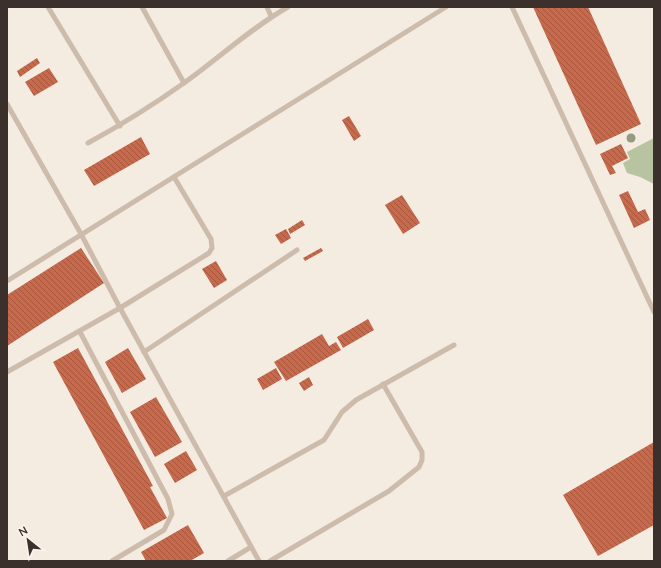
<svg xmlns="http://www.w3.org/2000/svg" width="661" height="568" font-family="'Nunito Sans',sans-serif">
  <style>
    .green { fill: #b8c4a0 }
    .building { fill: url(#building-back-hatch) }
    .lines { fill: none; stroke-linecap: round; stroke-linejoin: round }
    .lane { stroke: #cdbbac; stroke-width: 5 }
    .tree { fill: #969b7f }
  </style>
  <defs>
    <pattern id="building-back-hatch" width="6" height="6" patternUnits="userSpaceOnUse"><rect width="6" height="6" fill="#c8694b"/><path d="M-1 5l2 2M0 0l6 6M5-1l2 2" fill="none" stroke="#a4573f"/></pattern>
  </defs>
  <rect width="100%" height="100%" fill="#f4ebe1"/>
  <polygon class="green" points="654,138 654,184 640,177 627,173 623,163 630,159 627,152"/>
  <g class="building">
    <polygon points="533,7 588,7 641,124 596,145"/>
    <polygon points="37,58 40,63 20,77 17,71"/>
    <polygon points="49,68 58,82 34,96 25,82"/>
    <polygon points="349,116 361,136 354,141 342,120"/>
    <polygon points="141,137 150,154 94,186 84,170"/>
    <polygon points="621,144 628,158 612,166 616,173 610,175 600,154"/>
    <polygon points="628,191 638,212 645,209 650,220 634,228 619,195"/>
    <polygon points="402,195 420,223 403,234 385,205"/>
    <polygon points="302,220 305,225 290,234 288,229"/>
    <polygon points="286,229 291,238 281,244 275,235"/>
    <polygon points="81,248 104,283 7,346 7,295"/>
    <polygon points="321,248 323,251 305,261 303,258"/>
    <polygon points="216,261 227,280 214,288 202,269"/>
    <polygon points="368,319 374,330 343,348 337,337"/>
    <polygon points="322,334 329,346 336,342 341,350 286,381 274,362"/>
    <polygon points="78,348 153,486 150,487 167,518 144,530 53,362"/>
    <polygon points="128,348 146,379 122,393 105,362"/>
    <polygon points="276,368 282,379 263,390 257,379"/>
    <polygon points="309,377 313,385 304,391 299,383"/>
    <polygon points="156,397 182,442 155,457 130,412"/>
    <polygon points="654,442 654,525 598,556 563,495"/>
    <polygon points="186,451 197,470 175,483 164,464"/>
    <polygon points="188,525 204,553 190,561 146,561 141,552"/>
  </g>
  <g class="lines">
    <g class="lane">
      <polyline points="48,7 120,126"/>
      <polyline points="142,7 184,83"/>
      <polyline points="267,7 271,16"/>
      <polyline points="512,7 654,312"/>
      <polyline points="7,104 81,234 120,308 259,561"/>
      <path d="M88 143C121 125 153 105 184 83 219 58 251 28 288 7"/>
      <polyline points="7,281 446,7"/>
      <polyline points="80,332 168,499 172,514 164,530 112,561"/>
      <polyline points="144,352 297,250"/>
      <polyline points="7,372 120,308 209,253 212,248 211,239 174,177"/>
      <polyline points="224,496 324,440 342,412 356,400 454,345"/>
      <polyline points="228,561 251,547"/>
      <polyline points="270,561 389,491 419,467 422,460 422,452 383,384"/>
    </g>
  </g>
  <circle class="tree" cx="631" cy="138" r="4.5"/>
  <rect width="661" height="568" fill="none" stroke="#3b302b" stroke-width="16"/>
  <g transform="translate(28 540) rotate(330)" stroke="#fbf5ee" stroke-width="3" paint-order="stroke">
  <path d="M0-3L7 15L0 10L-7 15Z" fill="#3b302b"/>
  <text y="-6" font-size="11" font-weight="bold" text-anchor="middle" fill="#3b302b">N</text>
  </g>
</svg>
